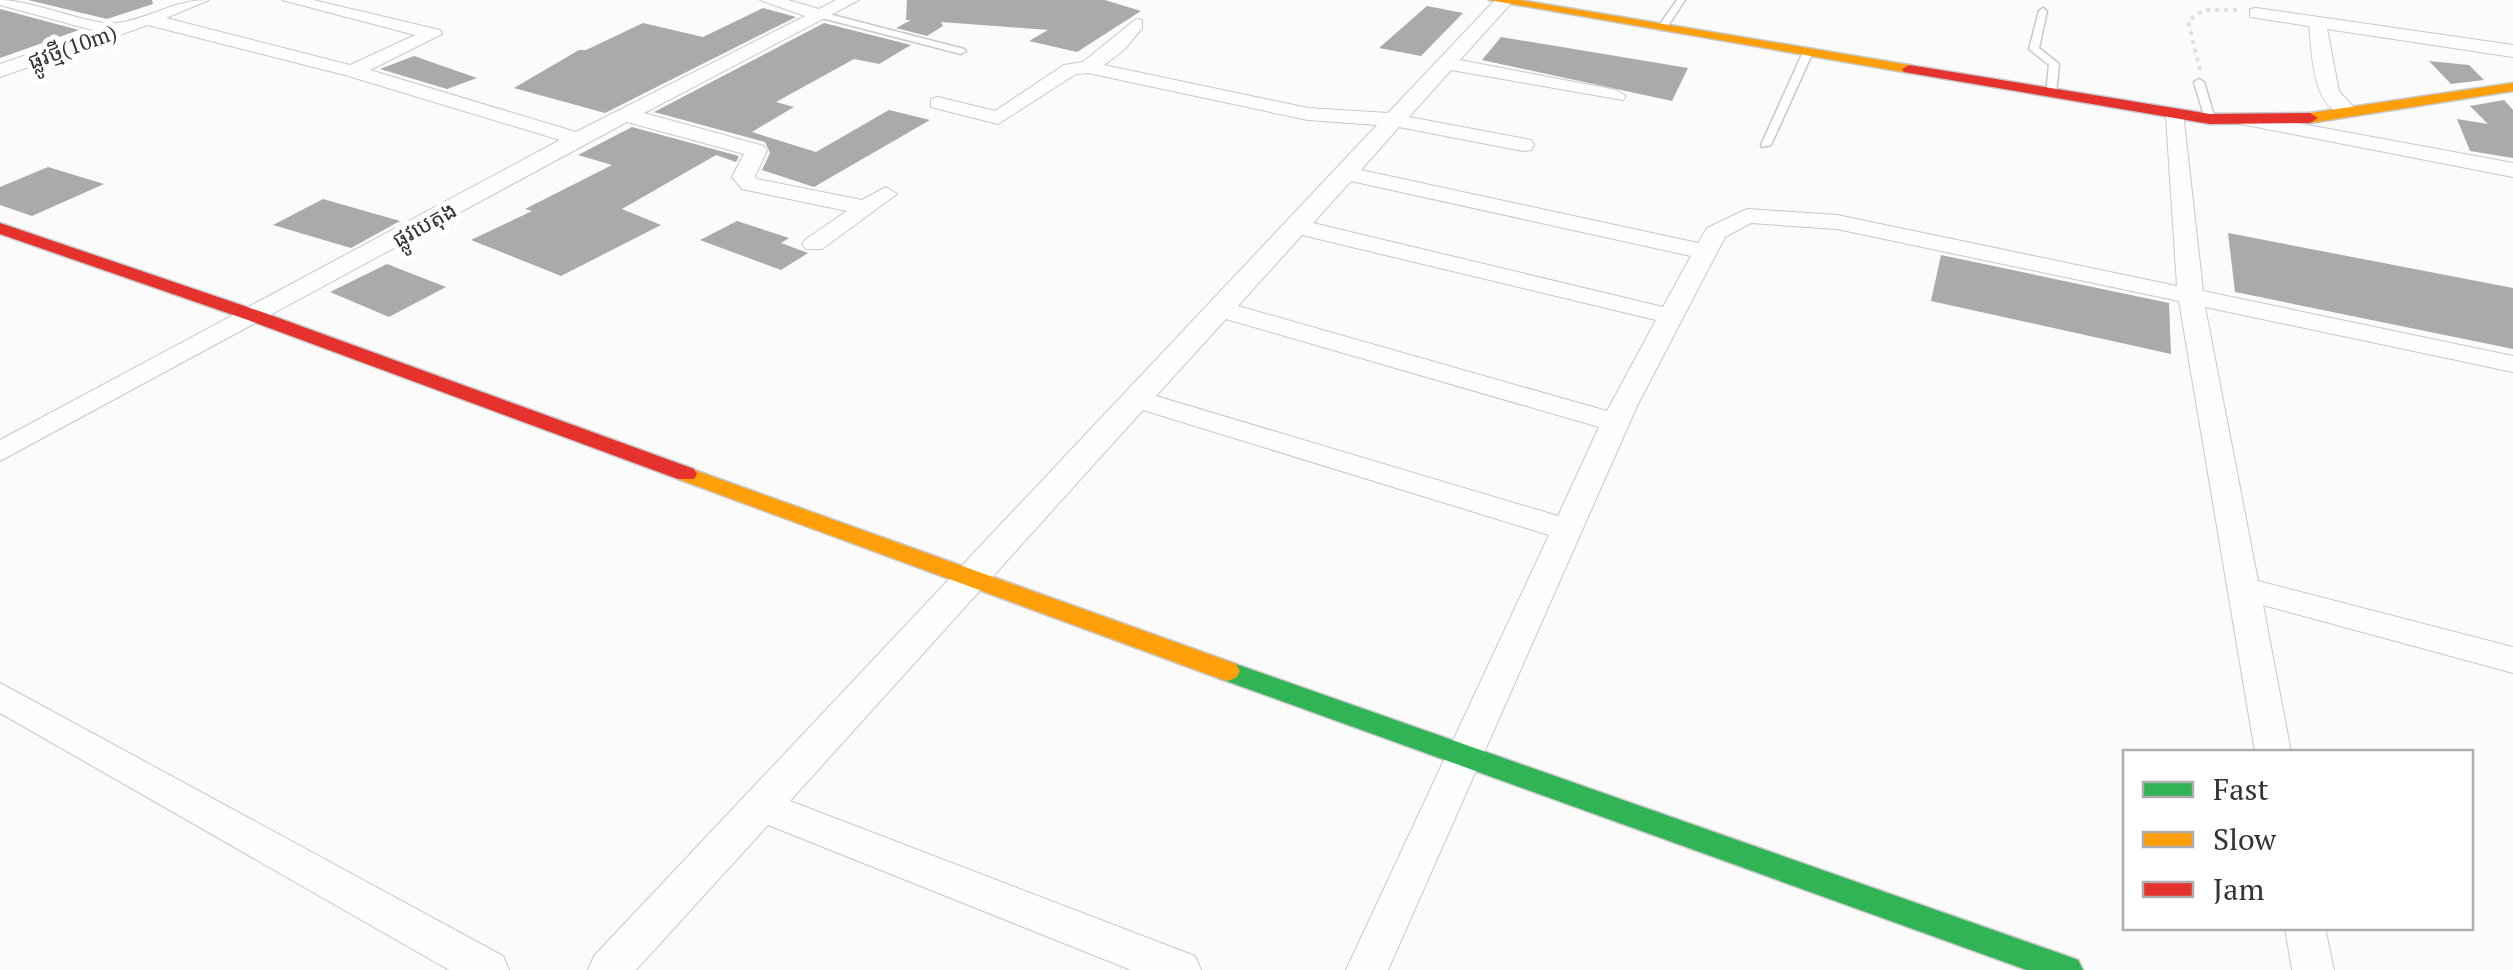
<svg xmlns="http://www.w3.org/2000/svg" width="2513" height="970" font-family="'PT Serif','Noto Sans Khmer',serif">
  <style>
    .building { fill: #aaa9ac }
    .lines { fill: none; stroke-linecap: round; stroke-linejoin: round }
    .lane-casing { stroke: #c8c7ca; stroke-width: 3 }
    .street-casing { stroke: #c8c7ca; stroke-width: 2 }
    .fast-casing { stroke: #c8c7ca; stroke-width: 3 }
    .slow-casing { stroke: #c8c7ca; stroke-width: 3 }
    .jam-casing { stroke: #c8c7ca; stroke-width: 3 }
    .path { stroke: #dfdfe0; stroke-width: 4; stroke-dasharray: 4 5; stroke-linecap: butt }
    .lane { fill: #fefeff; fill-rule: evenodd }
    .street { fill: #fefeff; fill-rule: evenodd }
    .fast { fill: #30b455; fill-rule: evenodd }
    .slow { fill: #ff9f0a; fill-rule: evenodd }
    .jam { fill: #e5322d; fill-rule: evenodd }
    .labels { text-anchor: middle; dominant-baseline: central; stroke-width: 10; stroke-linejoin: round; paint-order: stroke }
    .far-street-label { font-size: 22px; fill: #353339; stroke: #fff }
  </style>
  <rect width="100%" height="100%" fill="#fbfbfc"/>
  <g class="building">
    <polygon points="28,0 152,0 153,4 107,19"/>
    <polygon points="907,0 1105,0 1141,11 1077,52 1029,41 1048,30 941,22 943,26 927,36 896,28 911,20 906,20"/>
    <polygon points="1427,6 1463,13 1421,56 1379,48"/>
    <polygon points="763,8 796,17 605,113 514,88 579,50 586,50 643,23 703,37"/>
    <polygon points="0,9 79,30 0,58"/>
    <polygon points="824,23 911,45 879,64 854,59 776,102 794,107 752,132 816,152 889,110 930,120 814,187 762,170 770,153 765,142 654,112"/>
    <polygon points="1501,37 1688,68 1672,101 1482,60"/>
    <polygon points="414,56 477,78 447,89 380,69"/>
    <polygon points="2429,61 2469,65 2484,80 2451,84"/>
    <polygon points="2504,100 2513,110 2513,158 2470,151 2457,119 2488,124 2470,106"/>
    <polygon points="632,127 739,156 736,162 716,155 622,209 661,225 561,276 471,240 532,211 525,209 612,165 578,155"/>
    <polygon points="48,167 104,184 32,216 0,205 0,187"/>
    <polygon points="323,199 400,221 351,248 273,225"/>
    <polygon points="737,221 789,238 781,243 808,253 781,270 700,240"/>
    <polygon points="2228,233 2513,288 2513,349 2235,292"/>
    <polygon points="1941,255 2169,303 2171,354 1931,301"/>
    <polygon points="387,264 446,287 389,317 330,292"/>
  </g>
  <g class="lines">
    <g class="lane-casing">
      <g id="lane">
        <polygon points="1677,0 1685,0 1665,30 1659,30 1657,28"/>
        <polygon points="2043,8 2047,11 2039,48 2059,64 2056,94 2051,97 2046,94 2049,65 2029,49 2039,11"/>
        <polygon points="821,12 964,49 966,51 961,54 818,17 818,13"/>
        <polygon points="1808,49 1813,52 1771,145 1762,147 1761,145 1803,52"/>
        <polygon points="2199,79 2204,82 2215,119 2214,121 2205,119 2194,82"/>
      </g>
    </g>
    <g class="street-casing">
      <g id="street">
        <path d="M0 0C34 0 93 27 117 23 150 19 172 0 209 0L166 18 350 65 415 35 282 0H313L440 30 442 34 370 70 576 132 805 16 760 0H788L819 9 836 0H859L644 113 764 146 767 151 755 176 757 179 862 200 886 187 897 194 822 249H806L802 244 806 239 847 211 742 189 732 177 744 154 627 122 0 461V440L560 140 345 75 148 25 0 77V64L96 31 0 5Z"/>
        <path d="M1495 0H1514L1460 60 1616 90 1626 96 1623 100 1451 70 1409 117 1531 140 1534 145 1531 150 1523 151 1399 127 1361 170 1698 243 1707 228 1747 209 1837 215 2177 286 2166 116 2176 110 2183 112 2203 291 2513 356V372L2205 307 2258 581 2513 647V673L2263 605 2291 752H2255L2179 301 1837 229 1751 223 1725 237 1637 406 1388 970H1346L1549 535 1143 410 790 801 1195 956 1201 970H1131L768 825 636 970H588L594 956 1377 125 1308 120 1088 73 1076 74 998 124 931 107V99L938 97 995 111 1064 65 1083 62 1136 19 1142 20V28L1125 49 1104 65 1308 108 1388 113ZM1351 181 1691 256 1663 307 1313 223ZM1302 235 1656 320 1607 411 1238 306ZM1226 319 1599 427 1558 516 1156 396Z"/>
        <path d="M2256 8 2513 45V57L2327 29 2339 91 2357 111 2347 117C2311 106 2313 57 2309 26L2250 17V9Z"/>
        <polygon points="2248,114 2513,163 2513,177 2241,124 2238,120"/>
        <polygon points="0,683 503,956 509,970 449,970 0,713"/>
        <polygon points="2285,928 2325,928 2334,970 2292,970"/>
      </g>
    </g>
    <g class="fast-casing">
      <polygon id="fast" points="1227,661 2067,956 2078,960 2083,970 2027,970 1218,678 1214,671 1218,664"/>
    </g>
    <g class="slow-casing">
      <g id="slow">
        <polygon points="1489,0 1520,0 1909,65 1916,69 1909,73"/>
        <polygon points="2513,83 2513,91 2310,123 2302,118 2310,113"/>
        <polygon points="686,467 1236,664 1240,671 1236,678 1227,681 1218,678 678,479 675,474 678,469"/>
      </g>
    </g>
    <g class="jam-casing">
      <g id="jam">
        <polygon points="1909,65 2210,114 2310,113 2318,118 2310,123 2210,124 1904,72 1902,69"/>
        <polygon points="0,223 262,312 694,469 697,474 694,479 678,479 248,320 0,234"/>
      </g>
    </g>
    <polyline class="path" points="2200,70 2188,21 2204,10 2237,10"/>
    <use href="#lane" class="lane"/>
    <use href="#street" class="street"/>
    <use href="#fast" class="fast"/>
    <use href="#slow" class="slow"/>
    <use href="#jam" class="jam"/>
  </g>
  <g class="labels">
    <g class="far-street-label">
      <text transform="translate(72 46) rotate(-20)">ផ្លូវថ្មី(10m)</text>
      <text transform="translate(424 224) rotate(-29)">ផ្លូវបេតុង</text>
    </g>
  </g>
  <rect x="2123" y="750" width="350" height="180" fill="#ffffff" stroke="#aeadb0" stroke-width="2.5"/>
  <rect x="2143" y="782" width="50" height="15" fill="#30b455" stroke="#aeadb0" stroke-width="2.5"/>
  <text x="2213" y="800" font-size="30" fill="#353339">Fast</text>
  <rect x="2143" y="832" width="50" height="15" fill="#ff9f0a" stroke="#aeadb0" stroke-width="2.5"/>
  <text x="2213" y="850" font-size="30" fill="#353339">Slow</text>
  <rect x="2143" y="882" width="50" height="15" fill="#e5322d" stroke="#aeadb0" stroke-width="2.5"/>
  <text x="2213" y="900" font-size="30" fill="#353339">Jam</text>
</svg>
